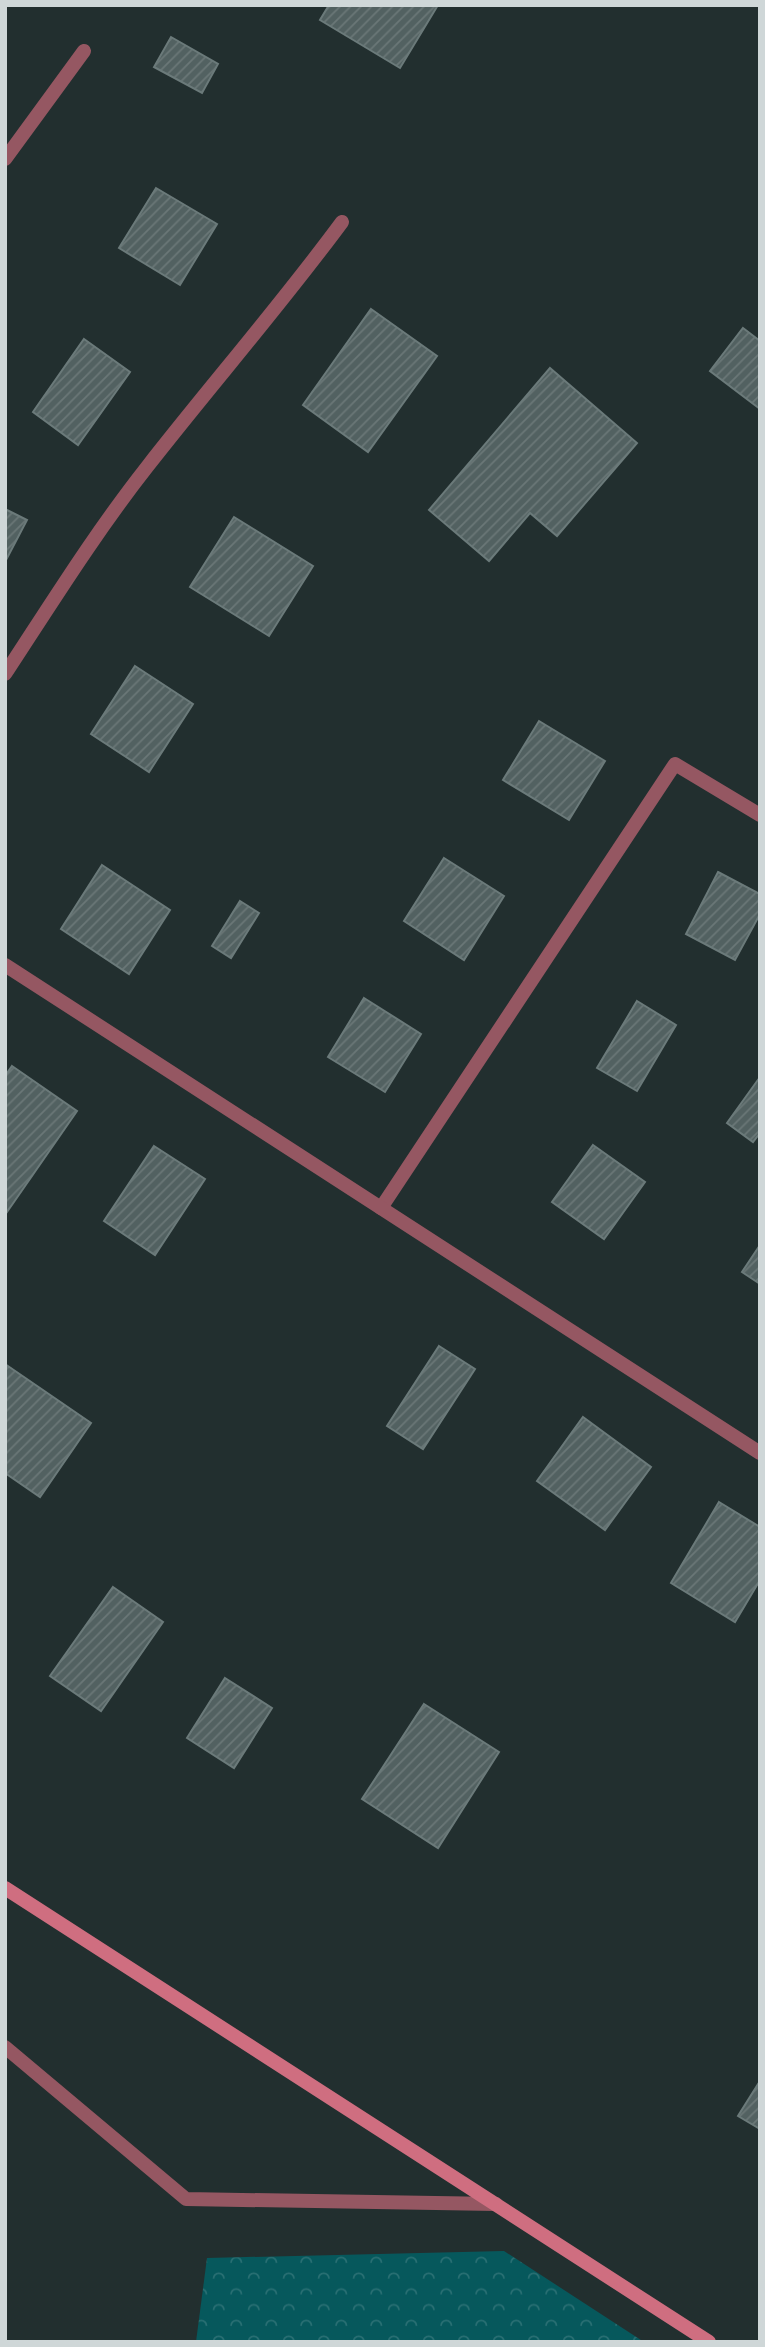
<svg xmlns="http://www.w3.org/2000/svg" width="765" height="2347" font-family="'Times New Roman',serif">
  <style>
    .forest { fill: url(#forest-crowns) }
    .building { fill: url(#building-hatch); stroke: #6b7a7a; stroke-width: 2 }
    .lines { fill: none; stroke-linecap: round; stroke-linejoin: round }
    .service { stroke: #955762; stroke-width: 14 }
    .minor { stroke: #955762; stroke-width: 14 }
    .secondary { stroke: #cf6e80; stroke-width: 14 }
  </style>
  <defs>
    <pattern id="forest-crowns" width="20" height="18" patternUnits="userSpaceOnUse" patternTransform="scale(1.75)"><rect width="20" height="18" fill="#06585c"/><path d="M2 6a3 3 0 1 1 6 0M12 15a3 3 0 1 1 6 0" fill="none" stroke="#296f73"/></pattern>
    <pattern id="building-hatch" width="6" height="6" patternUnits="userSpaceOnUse" patternTransform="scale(1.75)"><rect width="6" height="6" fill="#526161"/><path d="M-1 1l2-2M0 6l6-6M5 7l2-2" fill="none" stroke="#6a7777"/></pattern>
  </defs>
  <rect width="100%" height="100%" fill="#222f2f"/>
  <polygon class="forest" points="504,2251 644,2342 196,2342 207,2258"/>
  <g class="building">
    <polygon points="329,5 438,5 400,68 320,20"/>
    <polygon points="171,37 218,64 202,93 154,67"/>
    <polygon points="156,188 217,224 180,285 119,248"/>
    <polygon points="371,309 437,356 368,452 303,405"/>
    <polygon points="743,328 760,341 760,409 710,371"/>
    <polygon points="84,339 130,372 78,445 33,412"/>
    <polygon points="550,368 637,443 557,536 530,513 489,561 429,510"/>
    <polygon points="5,509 27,520 5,562"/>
    <polygon points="234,517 313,566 269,636 190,587"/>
    <polygon points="135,666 193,704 149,772 91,734"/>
    <polygon points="539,721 605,761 569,820 503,780"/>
    <polygon points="444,858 504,896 464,960 404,921"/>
    <polygon points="102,865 170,910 129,974 61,929"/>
    <polygon points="718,872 760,894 760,914 735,960 686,934"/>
    <polygon points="240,901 259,913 231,958 212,946"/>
    <polygon points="364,998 421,1034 385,1092 328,1057"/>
    <polygon points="637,1001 676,1025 637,1091 597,1068"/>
    <polygon points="12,1066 77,1111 7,1212 5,1210 5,1076"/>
    <polygon points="760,1077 760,1133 753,1142 727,1123"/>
    <polygon points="593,1145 645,1182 604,1239 552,1202"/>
    <polygon points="154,1146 205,1179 155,1255 104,1221"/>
    <polygon points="760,1245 760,1284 742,1272"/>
    <polygon points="439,1346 475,1369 423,1449 387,1426"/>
    <polygon points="5,1364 91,1423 40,1497 5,1473"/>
    <polygon points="583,1417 651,1467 605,1530 537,1481"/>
    <polygon points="719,1502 760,1527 760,1580 735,1622 671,1583"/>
    <polygon points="113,1587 163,1622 101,1711 50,1676"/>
    <polygon points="225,1678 272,1708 234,1768 187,1738"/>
    <polygon points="424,1704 499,1752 438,1848 362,1799"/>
    <polygon points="760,2081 760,2129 738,2116"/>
  </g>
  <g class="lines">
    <g class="service">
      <path d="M5 674C51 604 95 533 147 467 211 385 280 306 342 222"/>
      <polyline points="381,1208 675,764 760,815"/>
      <polyline points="5,2047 186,2199 496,2204"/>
    </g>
    <g class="minor">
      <polyline points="5,159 84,51"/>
      <polyline points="5,965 760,1453"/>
    </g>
    <polyline class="secondary" points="5,1888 709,2342"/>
  </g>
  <rect width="765" height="2347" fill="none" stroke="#cfd7d8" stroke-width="14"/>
</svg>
